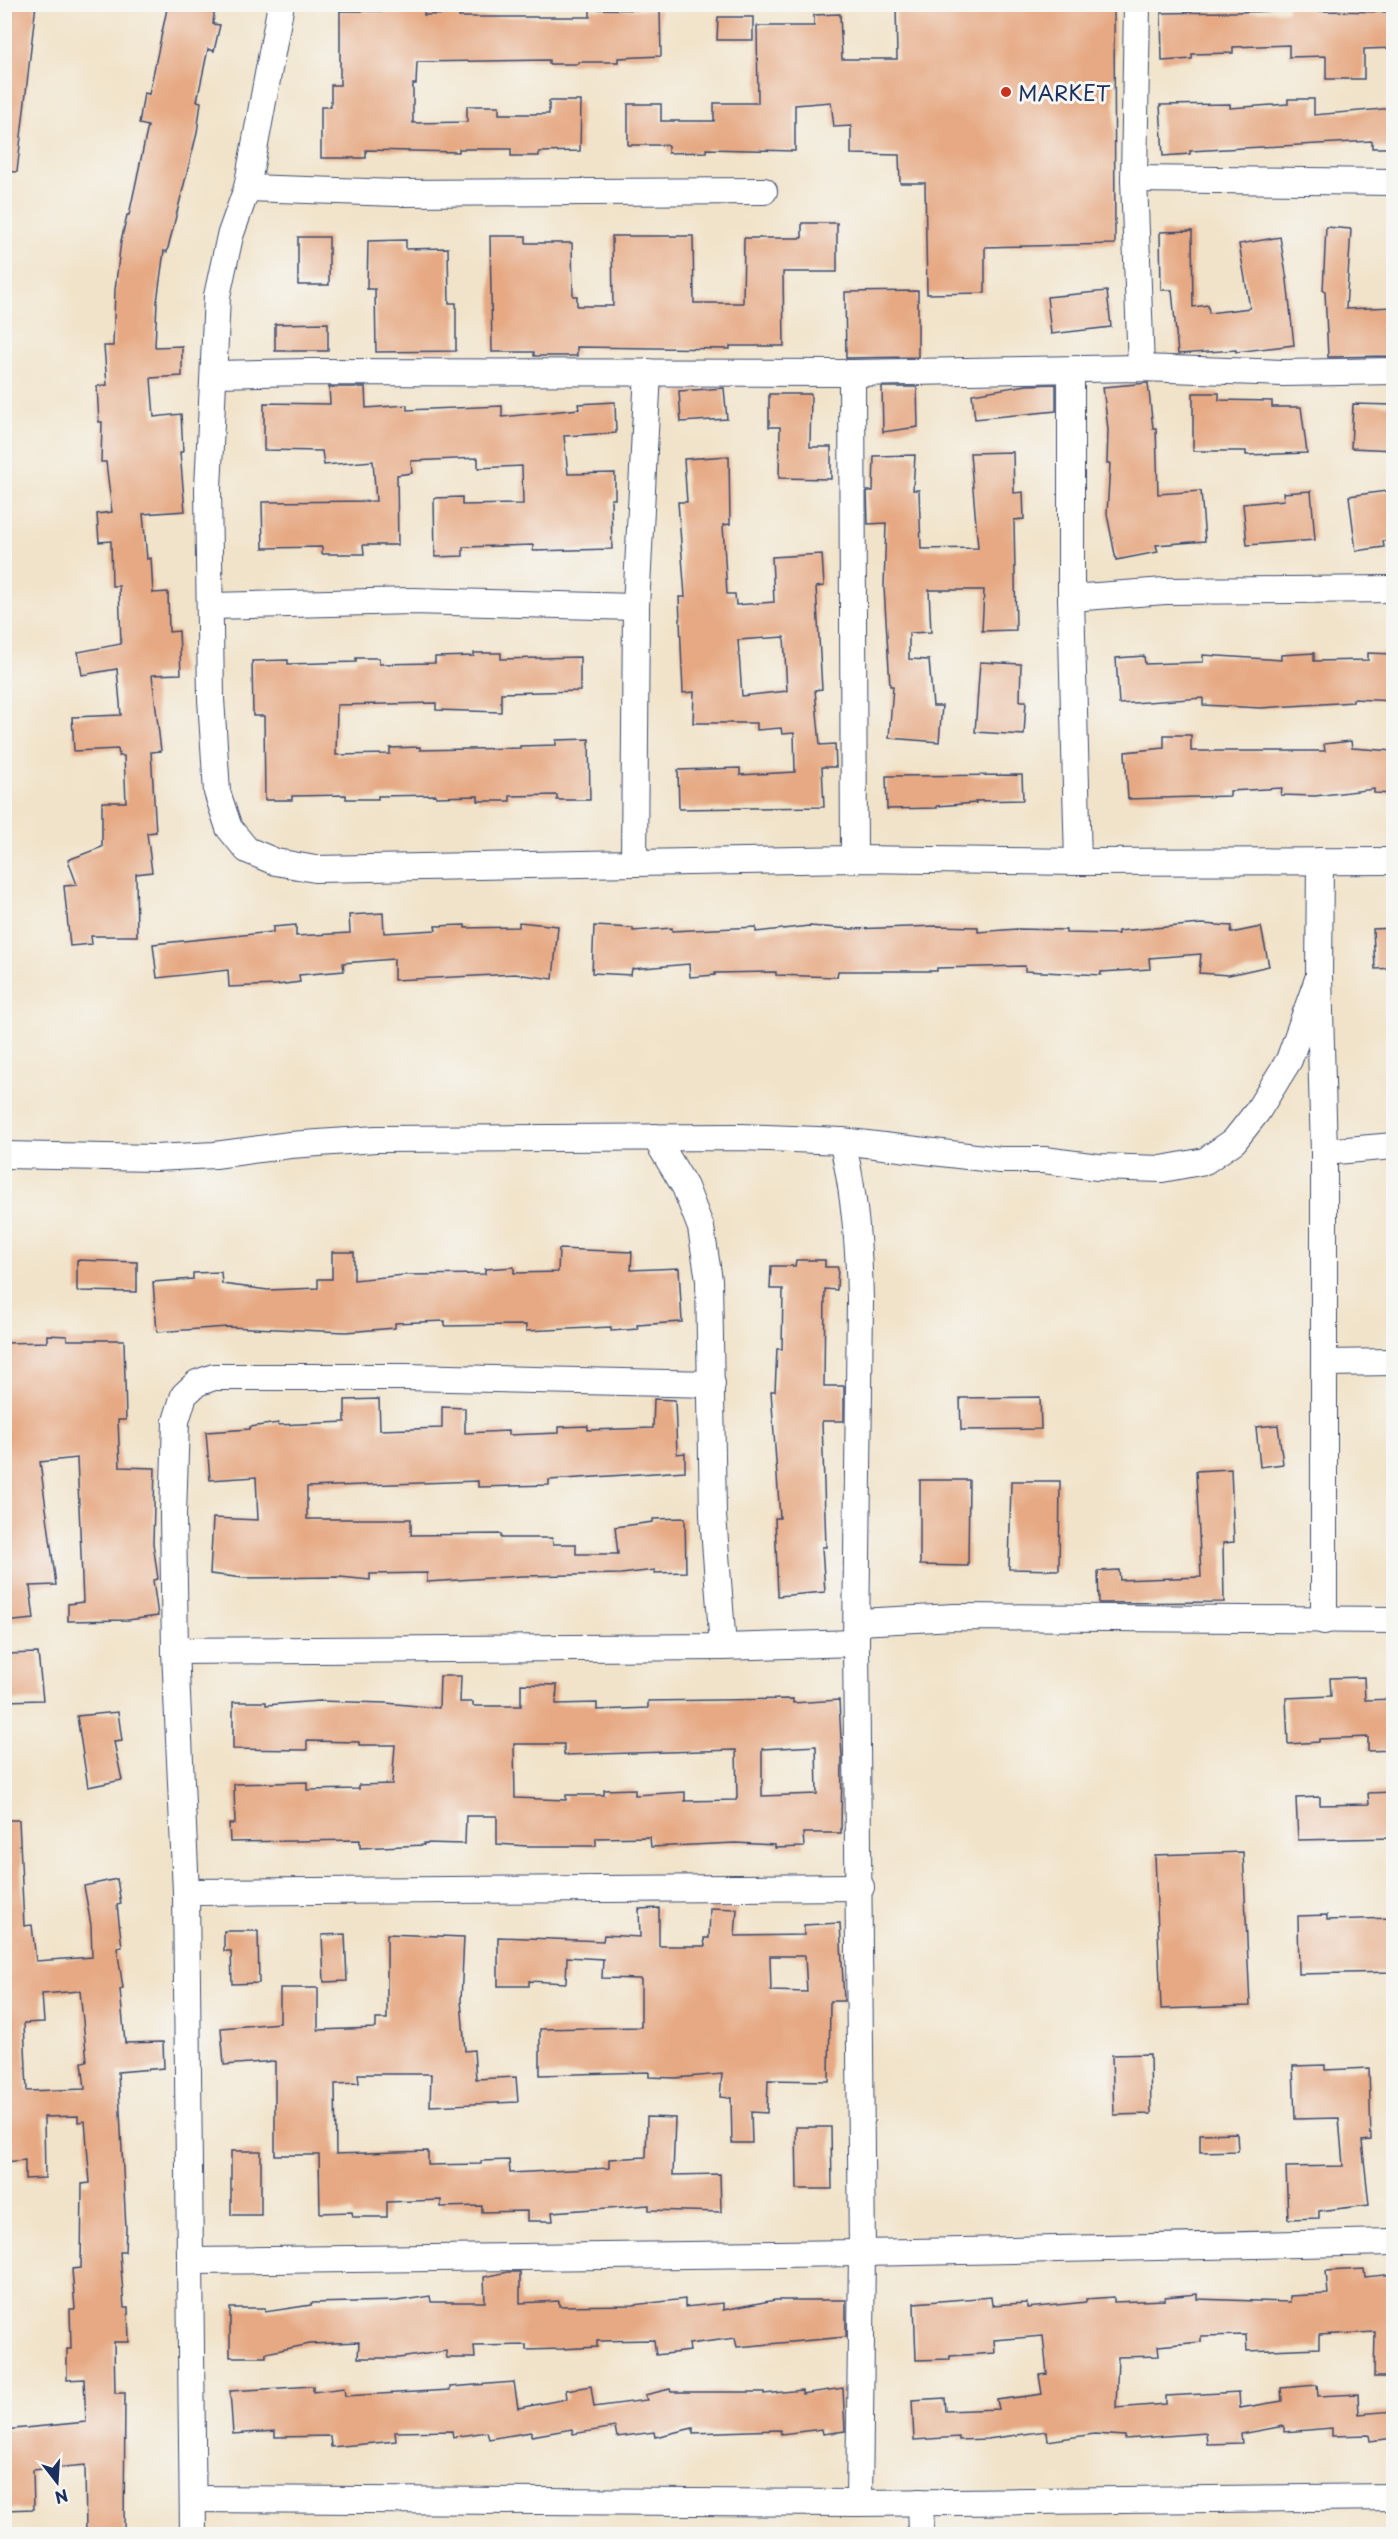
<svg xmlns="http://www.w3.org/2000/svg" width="1398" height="2539" font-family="'Playpen Sans',sans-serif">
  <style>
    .building { fill: #e6a983; fill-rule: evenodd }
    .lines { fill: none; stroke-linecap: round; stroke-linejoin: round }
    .street-casing { stroke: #3b4a6e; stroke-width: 28 }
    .street { stroke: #fff; stroke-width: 26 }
    .poi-dot { fill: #c8321e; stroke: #f6f6f2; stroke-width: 2 }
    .labels { text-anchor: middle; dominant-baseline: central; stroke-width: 6; stroke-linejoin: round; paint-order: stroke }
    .poi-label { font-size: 21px; fill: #1b2f5e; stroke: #f6f6f2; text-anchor: start }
  </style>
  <rect width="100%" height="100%" fill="#f6f6f2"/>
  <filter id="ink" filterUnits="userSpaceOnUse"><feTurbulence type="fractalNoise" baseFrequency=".0167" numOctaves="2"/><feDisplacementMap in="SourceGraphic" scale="12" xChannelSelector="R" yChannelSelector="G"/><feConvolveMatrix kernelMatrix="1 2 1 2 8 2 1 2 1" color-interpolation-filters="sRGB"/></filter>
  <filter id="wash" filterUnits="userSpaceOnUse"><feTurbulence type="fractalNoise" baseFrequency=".008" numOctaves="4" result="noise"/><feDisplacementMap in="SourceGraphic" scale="24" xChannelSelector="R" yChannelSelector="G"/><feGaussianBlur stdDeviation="1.35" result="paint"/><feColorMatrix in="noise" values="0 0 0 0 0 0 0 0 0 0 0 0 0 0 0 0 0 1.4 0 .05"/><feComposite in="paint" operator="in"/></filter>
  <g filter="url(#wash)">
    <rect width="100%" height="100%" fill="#f1e3c9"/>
    <g id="blocks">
      <g class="building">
        <polygon points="4,4 36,4 17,172 4,171"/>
        <polygon points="168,4 215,4 213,24 220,25 214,51 208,49 197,101 201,102 197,133 167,252 164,251 157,302 155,347 182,346 182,376 151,378 154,417 181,414 183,452 180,452 185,511 143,514 147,559 151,558 153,593 168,592 169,632 179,631 181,674 152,675 161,751 151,752 156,832 147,833 152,872 136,874 137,936 91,936 92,944 70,946 64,886 77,885 68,860 102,847 102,802 126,802 124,756 119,756 118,749 74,751 72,717 121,715 117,669 82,675 78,652 121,644 119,586 112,586 111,541 99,542 97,514 112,512 106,462 101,462 102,422 99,422 97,386 107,385 104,346 113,346 115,290 121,241 127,215 129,215 148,126 139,124 144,93 149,94"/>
        <polygon points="393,4 424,4 424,15 459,14 459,17 590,17 590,9 660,10 661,56 618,58 618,62 578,62 578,64 549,64 549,60 417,62 416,84 413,84 413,123 467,122 467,106 499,106 499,114 549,114 549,101 581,101 580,151 539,152 539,156 511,156 511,149 459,149 459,152 366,150 366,158 321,158 321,107 331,107 331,85 340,85 340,11 394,11"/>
        <polygon points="896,4 1114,4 1115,244 985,247 985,293 927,294 925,183 900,183 899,155 851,154 851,126 834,127 831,102 795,105 795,151 706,149 706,152 668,153 668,145 628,145 628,104 661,104 661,121 714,121 714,103 758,103 757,26 814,26 814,15 840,14 842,59 897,59"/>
        <polygon points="1316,5 1316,11 1394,12 1394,48 1364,49 1364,79 1326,79 1326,56 1289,57 1289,45 1233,47 1233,53 1192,54 1192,59 1162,61 1161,13 1288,11 1288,6"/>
        <polygon points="718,17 753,17 753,40 717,40"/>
        <polygon points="1288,99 1314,99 1314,115 1394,108 1394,148 1372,148 1372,141 1190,151 1190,154 1163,156 1160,105 1230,104 1230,108 1288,104"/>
        <polygon points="802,223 837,223 837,272 783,272 784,346 730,346 730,349 577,347 577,356 534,356 534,352 492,352 490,236 526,236 526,243 572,243 573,296 577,296 577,306 613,306 612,236 693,236 694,303 743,303 744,238 802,238"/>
        <polygon points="1326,227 1351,229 1346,309 1394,307 1394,356 1328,357 1325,291 1323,291"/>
        <polygon points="1192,231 1193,307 1208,305 1209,313 1250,308 1239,244 1280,237 1287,280 1294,345 1236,352 1236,350 1178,354 1172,290 1161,290 1160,232"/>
        <rect x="298" y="237" width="31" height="48"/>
        <polygon points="406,240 406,249 448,248 449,303 456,303 456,351 376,352 375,289 367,289 368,241"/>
        <polygon points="918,291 918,357 846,358 845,292"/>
        <polygon points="1107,291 1111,327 1051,334 1047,297"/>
        <polygon points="328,323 328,351 275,351 275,324"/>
        <polygon points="1148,383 1153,428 1156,428 1158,494 1201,491 1205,541 1156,545 1158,552 1116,560 1107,514 1110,463 1107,463 1108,429 1103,387"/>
        <polygon points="1056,384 1056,411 975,419 972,394 1027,385"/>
        <polygon points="329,387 365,387 366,408 407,405 407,410 502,406 502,417 579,409 578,404 615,402 616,433 564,436 568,474 615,473 615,499 611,499 612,549 533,551 533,545 463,547 463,556 435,557 434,498 462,497 462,505 523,504 522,466 478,468 478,458 411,461 412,473 397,475 398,545 363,545 364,554 322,554 322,547 263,548 262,502 376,501 373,461 324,465 322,451 264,450 264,403 330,404"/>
        <polygon points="882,387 917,387 918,427 883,432"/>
        <polygon points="724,388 727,419 681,422 679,391"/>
        <polygon points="1193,393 1219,393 1219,400 1272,401 1272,407 1301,407 1307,453 1246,455 1246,451 1193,451"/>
        <polygon points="769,394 811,394 810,447 831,447 831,479 779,478 780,427 769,427"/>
        <polygon points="1353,404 1394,405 1394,450 1351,448"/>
        <polygon points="1013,452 1014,493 1023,492 1024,519 1014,520 1016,630 982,631 984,590 929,590 931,632 909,633 909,659 929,660 933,706 942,706 939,742 889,738 893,686 890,686 884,587 886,523 868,524 867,491 873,491 874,456 915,455 913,490 919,490 921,549 978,548 970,453"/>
        <path d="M729 456 730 524 723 525 727 594H735L736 605 774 602 772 557 822 554 824 586 816 587 822 689 815 690 820 745 835 744 836 767H822L824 807 679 809 678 770 740 768V775L795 772 794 733 782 734 781 728 757 730V723H693L694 692 683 693 679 597H685L678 502H687L684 459ZM784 637 787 691 742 696 738 640Z"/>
        <polygon points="1394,490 1394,541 1383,541 1384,547 1356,551 1349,496"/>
        <polygon points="1311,491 1315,540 1247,545 1243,504 1284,500 1283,493"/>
        <polygon points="474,653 501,653 501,659 580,657 580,691 501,693 501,712 436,710 436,703 337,705 336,755 390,754 390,748 420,747 420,750 520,748 520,746 556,745 556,740 589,739 590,800 557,800 557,795 510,796 510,801 478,801 478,796 436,797 436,795 378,796 378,799 346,799 346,795 292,796 292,800 265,800 264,716 253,716 252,661 288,660 288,664 356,662 356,658 379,658 379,664 435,663 435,657 474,656"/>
        <polygon points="1314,653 1314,661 1368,660 1368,653 1394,654 1394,701 1353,699 1353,702 1261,708 1203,705 1203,698 1119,704 1116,658 1144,656 1145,664 1203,662 1203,655 1281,660 1281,655"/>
        <polygon points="980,662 1021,664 1020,701 1026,701 1024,735 975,732"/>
        <polygon points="1164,735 1191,735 1191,751 1325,751 1324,744 1351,741 1352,748 1394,751 1394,794 1374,793 1374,789 1315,796 1281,795 1282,788 1230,791 1230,796 1128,799 1125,752 1164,748"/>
        <polygon points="1022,775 1023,800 975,801 976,803 937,806 937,808 887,809 886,776"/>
        <polygon points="383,913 384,933 436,930 435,926 465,925 465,928 519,927 519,922 558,926 553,979 515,974 394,980 394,959 343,963 344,971 299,975 300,982 277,985 229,987 228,970 157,978 153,944 273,932 273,927 296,925 296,936 350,933 349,915"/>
        <polygon points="1202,924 1232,926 1231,933 1261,927 1269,966 1229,975 1199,973 1201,954 1149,958 1150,969 1101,972 1101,975 1025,971 1025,966 937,968 937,971 838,971 837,977 776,975 776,972 715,973 715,975 690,977 689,964 632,969 631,975 592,973 594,926 633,928 633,931 672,928 672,931 756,927 756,932 809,926 853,929 937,926 978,927 978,932 1017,929 1066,930 1066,933 1118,934 1118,931"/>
        <polygon points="1394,928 1394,968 1375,969 1373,929"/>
        <polygon points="559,1249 632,1252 631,1270 679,1268 682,1322 637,1325 638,1329 611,1331 611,1327 526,1331 526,1325 445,1326 445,1321 395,1323 395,1328 346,1332 227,1327 157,1332 153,1282 193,1279 193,1273 221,1272 222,1284 268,1290 318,1288 318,1279 332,1279 332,1252 354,1252 354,1280 405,1275 485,1274 485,1269 514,1267 514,1273 558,1272"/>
        <polygon points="77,1260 137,1262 137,1292 77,1291"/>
        <polygon points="796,1260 825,1260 825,1267 838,1267 837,1290 825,1289 824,1386 844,1386 844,1421 822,1421 826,1547 822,1547 825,1592 778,1596 775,1518 780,1518 771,1391 775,1391 777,1349 782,1349 783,1289 770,1289 771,1266 795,1266"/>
        <polygon points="47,1335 67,1336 67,1340 124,1340 126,1420 118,1420 120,1467 155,1468 153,1543 158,1579 153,1580 158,1616 128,1620 68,1621 68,1604 83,1602 77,1458 40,1462 56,1585 30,1586 34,1619 4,1622 4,1343 47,1342"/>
        <polygon points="1040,1397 1041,1429 961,1430 960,1398"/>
        <polygon points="379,1399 380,1430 442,1428 442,1407 465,1408 465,1433 508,1431 508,1435 559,1433 559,1427 588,1426 588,1430 653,1428 654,1399 675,1400 677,1454 685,1453 685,1471 549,1480 549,1485 478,1487 478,1481 307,1487 307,1519 411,1519 411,1535 501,1534 501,1538 552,1538 553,1544 576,1544 576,1554 618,1554 615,1527 653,1522 653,1519 685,1518 686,1572 655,1573 655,1570 621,1574 522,1576 427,1582 427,1573 370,1574 370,1580 340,1577 244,1578 210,1574 213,1518 258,1520 256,1477 210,1480 206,1432 250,1429 250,1427 278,1423 278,1425 345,1422 345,1400"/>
        <polygon points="1278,1425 1283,1464 1260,1467 1256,1427"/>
        <polygon points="1231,1469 1234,1542 1223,1543 1224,1602 1099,1603 1098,1571 1119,1570 1120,1580 1201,1577 1196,1471"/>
        <polygon points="920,1480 969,1480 968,1566 920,1565"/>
        <polygon points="1011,1481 1060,1481 1059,1570 1009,1569"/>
        <polygon points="38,1653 43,1700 4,1701 4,1654"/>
        <path d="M440 1676H461L460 1702H473V1706H521V1684L557 1685 556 1704 597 1703V1710L648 1708V1701L793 1699V1703L839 1700 842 1757 841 1833H803L804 1847 775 1848V1845L735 1843 651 1847 650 1837 596 1838V1846H527L497 1844V1816H466L465 1844 424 1843V1845L360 1848V1840L230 1842 229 1824H235L234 1784 307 1782V1790L359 1789V1785L392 1784 395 1745H359V1742L307 1741V1750L233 1749V1702H266V1705L319 1701 386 1703 439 1708ZM514 1744H564V1755L736 1750 737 1797 736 1800 685 1801V1792L635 1795V1789L604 1790V1795H566V1800L515 1798ZM816 1746 817 1794 762 1796V1749Z"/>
        <polygon points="1364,1677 1365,1700 1394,1699 1394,1750 1368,1751 1368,1737 1319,1739 1319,1742 1288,1744 1286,1698 1331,1696 1330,1678"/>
        <polygon points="118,1712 122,1741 114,1742 122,1780 88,1787 77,1716"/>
        <polygon points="1394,1792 1394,1838 1298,1840 1296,1798 1320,1797 1320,1805 1369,1804 1368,1793"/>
        <path d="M4 1820H19L24 1926 32 1925 36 1961 92 1957 91 1925 84 1886 117 1879 121 1904 117 1905 122 1947 117 1948 123 1988 120 1989 125 2043 163 2042 164 2068 118 2072 126 2229 125 2252H120L124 2308H128L129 2342H114L115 2393H125L124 2535H86L85 2465 33 2470 34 2509 4 2510V2430L86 2422 84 2379 67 2380V2349H71L70 2309H75L72 2269 81 2268 82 2184 90 2183 85 2121 78 2122V2116L44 2117 45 2178 25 2179V2160L4 2162ZM80 1991 87 2061 82 2062 85 2089 27 2091 24 2023 44 2022 42 1994Z"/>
        <polygon points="1243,1852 1250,2006 1161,2009 1155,1855"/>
        <path d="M659 1908V1946H705L704 1938H709L710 1908 737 1909 735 1936 804 1935V1925L840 1923 844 2001H830L829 2081 768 2080 767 2113 751 2112 752 2143H732L731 2098 720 2097 722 2074 675 2078 649 2077V2072L540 2075V2029L641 2027V1979L602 1978 603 1959 567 1957 566 1983 529 1981V1986H498V1937L603 1941 604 1935 640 1937 639 1909ZM770 1956H805L807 1992 771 1991Z"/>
        <polygon points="1327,1915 1327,1920 1394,1918 1394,1972 1299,1974 1298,1916"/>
        <polygon points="224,1931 258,1931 259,1983 232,1984 231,1951 224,1951"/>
        <polygon points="345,1934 347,1981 324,1982 322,1935"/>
        <polygon points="387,1934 464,1937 461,2000 465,2051 474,2050 476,2079 516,2077 518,2102 430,2106 431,2074 358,2074 359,2083 335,2084 336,2154 428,2151 428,2165 481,2164 481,2161 509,2160 510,2173 609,2168 609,2159 646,2157 647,2117 675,2118 673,2175 720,2174 721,2212 649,2210 649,2205 552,2212 553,2221 527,2221 527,2211 482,2212 482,2206 441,2207 441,2200 387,2202 387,2217 353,2217 352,2212 320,2213 319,2155 275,2155 275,2061 224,2065 221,2028 280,2023 280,1988 318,1988 318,2030 376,2028 376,2019 387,2019"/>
        <polygon points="1150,2054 1151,2114 1114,2115 1112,2055"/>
        <polygon points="1325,2065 1325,2070 1369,2068 1371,2140 1362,2141 1369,2205 1319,2211 1319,2218 1288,2219 1286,2167 1343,2166 1339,2118 1295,2119 1293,2066"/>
        <polygon points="796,2127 831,2127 832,2189 797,2189"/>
        <polygon points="1237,2133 1238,2151 1200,2152 1200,2134"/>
        <rect x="231" y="2151" width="30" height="64"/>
        <polygon points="1364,2269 1365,2277 1394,2274 1394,2377 1374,2377 1375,2332 1319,2335 1319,2348 1247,2351 1246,2335 1201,2336 1201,2342 1158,2346 1159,2356 1118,2357 1116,2408 1166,2404 1166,2396 1239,2392 1240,2408 1282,2401 1281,2388 1317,2385 1318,2396 1358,2394 1359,2414 1394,2411 1394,2438 1370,2441 1369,2435 1332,2436 1332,2428 1284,2432 1284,2426 1241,2434 1242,2443 1207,2444 1206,2433 1125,2439 1125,2436 1094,2434 1048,2441 1047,2431 987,2439 959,2440 959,2437 914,2440 912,2400 945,2398 946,2411 999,2409 997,2400 1042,2394 1039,2375 1047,2374 1043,2336 994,2340 995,2353 950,2356 950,2359 916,2360 914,2303 991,2297 992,2305 1027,2303 1027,2308 1086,2302 1086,2299 1114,2297 1114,2302 1165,2300 1165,2297 1197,2294 1197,2299 1290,2302 1290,2296 1328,2294 1326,2271"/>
        <polygon points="508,2272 520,2272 520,2303 559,2301 559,2306 633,2305 685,2299 685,2307 723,2303 723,2310 775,2300 846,2300 846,2337 737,2347 735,2338 689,2344 690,2351 656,2355 654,2340 597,2341 597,2347 562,2349 526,2350 526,2345 474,2346 475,2358 447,2358 446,2351 399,2358 358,2358 359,2342 310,2344 266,2353 266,2357 230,2357 230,2308 265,2308 265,2312 311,2305 311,2303 397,2301 430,2296 431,2302 485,2302 484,2277"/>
        <polygon points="514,2382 518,2408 567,2399 566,2390 591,2386 594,2407 647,2400 645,2395 670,2389 671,2392 764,2392 764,2394 802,2390 802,2394 843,2388 845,2431 823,2434 822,2429 781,2434 780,2430 693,2433 693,2428 655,2437 654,2432 617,2437 615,2427 573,2434 572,2429 531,2436 531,2432 489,2439 487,2432 453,2437 452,2431 395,2432 396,2441 331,2447 330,2436 275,2437 275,2431 233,2434 230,2391 313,2386 313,2392 344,2388 345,2396 450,2390 450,2387"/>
      </g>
    </g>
  </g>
  <g filter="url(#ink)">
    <use href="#blocks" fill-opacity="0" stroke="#3b4a6e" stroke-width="1.5"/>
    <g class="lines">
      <g class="street-casing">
        <g id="street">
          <polyline points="281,4 247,188 230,236 217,296 208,488 211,699 217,792 229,828 247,850 276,862 315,869 854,859 1078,862 1394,861"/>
          <polyline points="1137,4 1134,179 1141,368"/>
          <polyline points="1134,179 1394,182"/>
          <polyline points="247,188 398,193 764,191"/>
          <polyline points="1071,370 1071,598 1078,862"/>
          <polyline points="852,373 854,859"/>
          <polyline points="214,374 309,372 852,373 1141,368 1283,373 1394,371"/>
          <polyline points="1071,598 1165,591 1394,589"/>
          <polyline points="211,606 412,601 636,607"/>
          <polyline points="1320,861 1319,976 1324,1152 1324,1621"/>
          <polyline points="634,863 636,607 648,372"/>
          <polyline points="655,1137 685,1187 701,1228 709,1280 713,1515 723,1647"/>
          <path d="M842 1141C855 1194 859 1246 860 1300L856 1643 862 2253 859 2503"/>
          <polyline points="1324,1152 1394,1146"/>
          <polyline points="4,1155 155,1158 215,1155 290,1145 376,1139 740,1137 842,1141 1000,1160 1044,1160 1098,1167 1162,1169 1205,1161 1234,1141 1257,1112 1289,1060 1319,976"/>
          <polyline points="1325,1363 1394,1362"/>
          <polyline points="858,1622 955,1617 1394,1620"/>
          <polyline points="175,1651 723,1647 856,1643"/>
          <polyline points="186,1892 861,1887"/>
          <polyline points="190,2261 862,2253 1394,2242"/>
          <polyline points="193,2499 859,2503 1394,2497"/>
          <polyline points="920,2502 921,2534"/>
          <polyline points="193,2534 186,1892 175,1651 173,1515 176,1421 184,1395 197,1383 214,1377 405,1377 712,1384"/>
        </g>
      </g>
      <use href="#street" class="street"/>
    </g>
  </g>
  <circle class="poi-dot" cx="1006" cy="92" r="6"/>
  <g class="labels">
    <g class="poi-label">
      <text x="1018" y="92">MARKET</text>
    </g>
  </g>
  <rect width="1398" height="2539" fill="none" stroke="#f6f6f2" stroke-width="24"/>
  <g transform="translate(57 2482) rotate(163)" stroke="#f6f6f2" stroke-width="4.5" paint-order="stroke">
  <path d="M0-4.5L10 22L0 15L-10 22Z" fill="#1b2f5e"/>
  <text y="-9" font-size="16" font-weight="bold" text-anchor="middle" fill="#1b2f5e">N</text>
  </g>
</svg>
